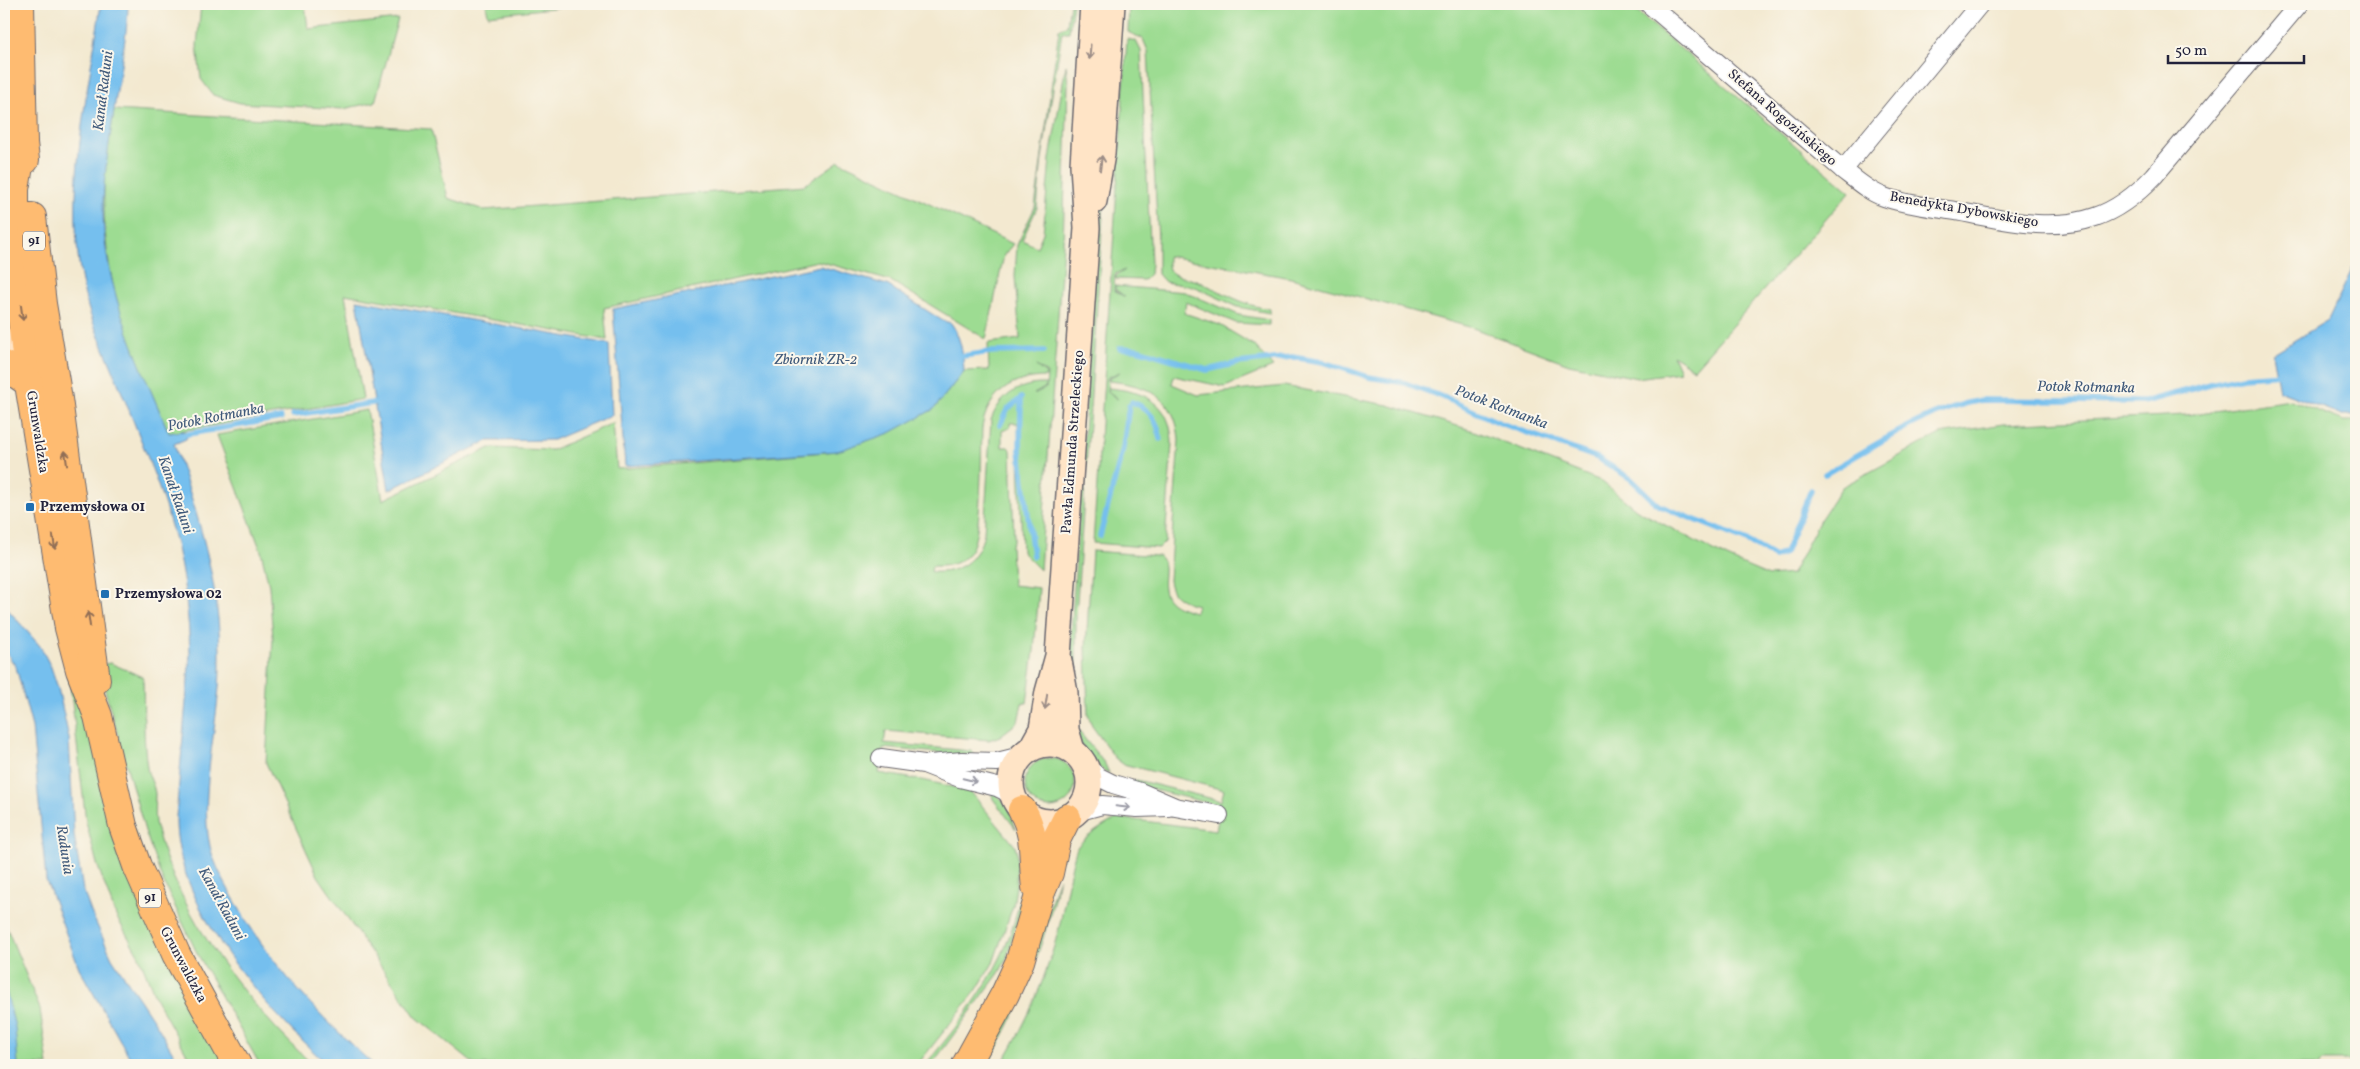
<svg xmlns="http://www.w3.org/2000/svg" width="2360" height="1069" font-family="Vollkorn,serif">
  <style>
    .green { fill: #9ddc92; stroke: #607f66; fill-rule: evenodd }
    .water { fill: #75bfee; stroke: #4c7094 }
    .lines { fill: none; stroke-linecap: round; stroke-linejoin: round }
    .stream { stroke: #75bfee; stroke-width: 5.5 }
    .minor-casing { stroke: #6b686f; stroke-width: 20 }
    .secondary-casing { stroke: #6b686f; stroke-width: 28 }
    .primary-casing { stroke: #6b686f; stroke-width: 30 }
    .minor { stroke: #fff; stroke-width: 18 }
    .secondary { stroke: #ffe4c6; stroke-width: 25 }
    .primary { stroke: #febb71; stroke-width: 28 }
    .oneway { stroke: #9c8d87 }
    .oneway2 { stroke: #906e56 }
    .oneway3 { stroke: #9c9ca7 }
    .poi-dot { fill: #1f6fb2; stroke: #fbf7ec; stroke-width: 2 }
    .labels { text-anchor: middle; dominant-baseline: central; stroke-width: 4; stroke-linejoin: round; paint-order: stroke }
    .shield { fill: #fbf7ec; stroke: #636270; stroke-width: 1 }
    .shield-label { font-size: 12px; font-weight: bold; fill: #22223b }
    .street-label { font-size: 14px; fill: #22223b; stroke: #fbf7ec }
    .poi-label { font-size: 14px; font-weight: bold; fill: #22223b; stroke: #fbf7ec; text-anchor: start }
    .water-label { font-size: 15px; font-style: italic; fill: #3f597a; stroke: #fbf7ec }
  </style>
  <rect width="100%" height="100%" fill="#fbf7ec"/>
  <filter id="ink" filterUnits="userSpaceOnUse"><feTurbulence type="fractalNoise" baseFrequency=".02" numOctaves="2"/><feDisplacementMap in="SourceGraphic" scale="10" xChannelSelector="R" yChannelSelector="G"/><feConvolveMatrix kernelMatrix="1 2 1 2 8 2 1 2 1" color-interpolation-filters="sRGB"/></filter>
  <filter id="wash" filterUnits="userSpaceOnUse"><feTurbulence type="fractalNoise" baseFrequency=".0096" numOctaves="4" result="noise"/><feDisplacementMap in="SourceGraphic" scale="20" xChannelSelector="R" yChannelSelector="G"/><feGaussianBlur stdDeviation="1.12" result="paint"/><feColorMatrix in="noise" values="0 0 0 0 0 0 0 0 0 0 0 0 0 0 0 0 0 1.4 0 .05"/><feComposite in="paint" operator="in"/></filter>
  <g filter="url(#wash)">
    <rect width="100%" height="100%" fill="#f3e9d0"/>
    <g class="green">
      <polygon points="201,4 305,4 308,29 398,19 375,102 343,109 240,103 213,95 201,79 197,46"/>
      <polygon points="486,4 588,4 488,15"/>
      <path d="M1070 4H1073L1069 32H1062L1042 158 1037 208 1022 240 1037 247 1043 233 1050 159 1066 65 1068 84 1063 245 1040 570 1022 552 1018 423H1010V428L1002 431V447H1008L1011 450 1014 539 1011 545 1013 585 1039 588 1034 651 1027 703H1022L1018 722 1000 736 989 740 886 731 884 743 971 751 976 756 883 748 879 773 927 781 970 791 1015 846 1017 852 1016 887 1013 906 993 963 976 991 917 1065H475L416 1017 318 876 266 763 273 638 269 586 261 551 217 435 367 410 383 500 490 448 552 450 613 423 617 469 838 451 934 409 964 371 989 370 988 343 1020 339 1015 276 1017 245 1035 207 1059 30 1067 25ZM1036 366 1047 373 1046 388 1034 394 1046 387V384C1020 383 1000 395 991 420L984 534C978 561 958 574 931 572L932 566C948 567 964 563 972 548 982 530 981 453 982 428 987 394 1013 377 1046 377V374Z"/>
      <path d="M1129 4H1628L1850 192 1694 369 1673 355 1680 372 1637 378 1569 364 1473 328 1291 278 1168 256C1168 262 1167 268 1171 272 1176 277 1189 278 1197 281 1222 291 1243 306 1270 309V313L1238 307 1195 287 1165 282 1158 274V240L1148 51 1143 39 1128 32Z"/>
      <path d="M1127 39 1136 41 1141 51 1151 263 1150 274 1144 280 1116 279V276L1125 270 1115 274 1114 290 1125 297 1115 289V286L1185 292 1239 315 1269 320V325L1236 323 1186 302 1184 313 1220 325 1255 346 1273 367 1225 387 1174 376 1172 384 1198 395 1284 386 1388 405 1474 431 1601 481 1637 510 1727 558 1769 576 1792 574 1820 520 1842 487 1940 434 2004 424 2186 415 2291 400 2343 421H2356V1065L2352 1061H2322L2320 1065H1001C1027 1023 1047 976 1059 928 1063 912 1072 856 1078 846 1084 838 1109 821 1119 818L1216 830 1221 806 1129 784 1136 780 1221 801 1224 790 1123 764 1115 758 1092 726 1088 715 1086 647 1092 551 1159 556C1175 571 1143 600 1195 612L1197 605C1182 601 1171 597 1169 580L1179 440C1176 396 1147 385 1109 381V378L1120 372 1108 377 1107 392 1118 399 1108 391V388C1144 391 1171 402 1172 443L1165 542 1159 548 1093 543Z"/>
      <path d="M114 110 431 129 448 198 484 210 805 185 839 161 1013 244 1004 255 986 339 891 281 818 261 604 308 607 340 345 294 363 399 169 433C152 392 129 350 118 306 108 269 103 228 104 189 104 163 111 136 114 110Z"/>
      <polygon points="1107,156 1076,616 1076,701 1070,651 1098,220"/>
      <path d="M110 663 143 677C144 707 143 738 147 768 148 776 154 784 155 793 155 805 153 815 156 827 180 918 245 1002 313 1065H260L197 953 162 879 145 831 105 690V664Z"/>
      <polygon points="68,667 227,1065 193,1065 156,999 139,956 116,916 97,864 86,822"/>
      <path d="M1077 729 1105 764 1109 773C1090 765 1080 748 1077 729Z"/>
      <circle cx="1050" cy="783" r="25"/>
      <polygon points="991,790 1008,805 1016,829 993,799"/>
      <path d="M1059 878C1044 945 1022 1006 987 1065H982C1019 1008 1037 942 1059 878Z"/>
      <path d="M1022 881 1027 890 1006 960 999 973 938 1056 930 1065H925C970 1011 1016 954 1022 881Z"/>
      <polygon points="4,921 40,1009 48,1065 4,1065"/>
    </g>
    <g class="water">
      <path d="M101 4H128C128 26 123 50 120 72 114 109 108 147 104 185 96 273 136 355 169 433L183 431 188 434 186 439 174 444C199 519 221 585 220 665 220 722 195 804 213 857 219 873 227 887 235 901 270 965 320 1017 374 1065H328C265 1009 174 906 176 817L190 655C189 616 184 574 174 536 160 484 138 433 118 383 107 353 91 324 84 292 63 197 87 98 101 4Z"/>
      <polygon points="2356,261 2356,415 2342,415 2279,391 2272,354 2328,320"/>
      <path d="M820 266 887 285 943 321 951 323C961 337 963 354 964 371L934 409 890 433 838 451 625 466 613 309Z"/>
      <polygon points="357,300 609,344 612,415 553,440 487,441 389,490"/>
      <polygon points="4,605 40,646 51,667 58,688 69,738 74,835 83,890 91,912 112,958 158,1027 180,1065 134,1065 79,968 46,880 32,727 16,667 4,649"/>
      <polygon points="4,983 15,1027 18,1065 4,1065"/>
    </g>
    <g class="lines">
      <g class="stream">
        <polyline points="1120,348 1137,349 1207,370 1238,363 1292,357 1323,362 1369,377 1405,383 1443,397 1500,423 1598,458 1631,479 1658,505 1745,540 1775,557 1785,553 1811,490"/>
        <polyline points="963,356 990,352 1044,351"/>
        <path d="M1132 402C1149 408 1159 422 1160 439"/>
        <polyline points="1021,403 1020,450 1033,556"/>
        <polyline points="293,415 373,403"/>
        <polyline points="1000,425 1007,410 1021,398"/>
        <polyline points="182,435 281,418"/>
        <path d="M1825 474C1875 446 1925 410 1982 400L2144 402 2210 384 2243 377 2282 374"/>
        <polyline points="1100,536 1123,448 1129,406"/>
      </g>
    </g>
  </g>
  <g filter="url(#ink)">
    <g class="lines">
      <g class="minor-casing">
        <g id="minor">
          <polyline points="1649,4 1843,170 1980,4"/>
          <path d="M1843 170C1856 180 1869 192 1884 197 1907 205 1932 207 1955 211 2001 219 2050 233 2095 217 2119 209 2137 194 2154 176L2299 4"/>
          <polyline points="881,758 924,764 960,778 997,787 1005,791 1015,801"/>
          <polyline points="930,764 962,761 997,762 1021,756"/>
          <polyline points="1085,765 1097,776 1113,784 1140,792 1175,807 1219,815"/>
          <polyline points="1076,812 1102,805 1137,808 1169,807"/>
        </g>
      </g>
      <g class="secondary-casing">
        <g id="secondary">
          <polyline points="1094,201 1102,154 1112,4"/>
          <polyline points="4,341 26,343 43,340"/>
          <polyline points="1059,661 1065,693 1066,730 1072,750"/>
          <circle cx="1050" cy="783" r="39"/>
          <polyline points="1032,747 1042,729 1048,692 1058,656 1087,228 1083,165 1093,4"/>
        </g>
      </g>
      <g class="primary-casing">
        <g id="primary">
          <polyline points="20,4 23,143 25,160"/>
          <polyline points="23,143 15,189 15,240 19,293 30,390 69,628 80,670 98,716 123,826 137,866 176,954 237,1065"/>
          <polyline points="32,217 42,304 58,399 96,680"/>
          <polyline points="4,365 29,383"/>
          <path d="M1022 810C1037 835 1032 860 1036 887"/>
          <polyline points="966,1065 1005,994 1020,961 1038,899 1049,873 1056,840 1067,818"/>
        </g>
      </g>
      <use href="#minor" class="minor"/>
      <use href="#secondary" class="secondary"/>
      <use href="#primary" class="primary"/>
    </g>
    <defs><path id="oneway-shaft" d="M-6 0H5M1.5-3L5.5 0L1.5 3" fill="none" stroke-width="1.6" stroke-linecap="round" stroke-linejoin="round" transform="scale(1.25)"/></defs>
    <g class="oneway">
      <use href="#oneway-shaft" transform="translate(1090 52) rotate(94)"/>
      <use href="#oneway-shaft" transform="translate(1101 163) rotate(-83)"/>
      <use href="#oneway-shaft" transform="translate(1046 702) rotate(99)"/>
    </g>
    <g class="oneway2">
      <use href="#oneway-shaft" transform="translate(22 313) rotate(82)"/>
      <use href="#oneway-shaft" transform="translate(66 458) rotate(-98)"/>
      <use href="#oneway-shaft" transform="translate(54 542) rotate(81)"/>
      <use href="#oneway-shaft" transform="translate(89 619) rotate(-98)"/>
    </g>
    <g class="oneway3">
      <use href="#oneway-shaft" transform="translate(970 780) rotate(13)"/>
      <use href="#oneway-shaft" transform="translate(1123 807) rotate(6)"/>
    </g>
  </g>
  <g class="poi-dot">
    <rect x="25" y="502" width="10" height="10" rx="2.5"/>
    <rect x="100" y="589" width="10" height="10" rx="2.5"/>
  </g>
  <g class="labels">
    <g class="shield">
      <rect x="23" y="231.5" width="22" height="19" rx="4"/>
      <rect x="139" y="888.5" width="22" height="19" rx="4"/>
    </g>
    <g class="shield-label">
      <text x="34" y="241">91</text>
      <text x="150" y="898">91</text>
    </g>
    <g class="street-label">
      <text transform="translate(1782 118) rotate(41)">Stefana Rogozińskiego</text>
      <text transform="translate(1964 210) rotate(10)">Benedykta Dybowskiego</text>
      <text transform="translate(37 432) rotate(81)">Grunwaldzka</text>
      <text transform="translate(1073 442) rotate(-86)">Pawła Edmunda Strzeleckiego</text>
      <text transform="translate(183 965) rotate(62)">Grunwaldzka</text>
    </g>
    <g class="poi-label">
      <text x="40" y="507">Przemysłowa 01</text>
      <text x="115" y="594">Przemysłowa 02</text>
    </g>
    <g class="water-label">
      <text transform="translate(104 91) rotate(-83)">Kanał Raduni</text>
      <text x="816" y="360">Zbiornik ZR-2</text>
      <text transform="translate(2086 388) rotate(1)">Potok Rotmanka</text>
      <text transform="translate(1501 408) rotate(21)">Potok Rotmanka</text>
      <text transform="translate(216 418) rotate(-11)">Potok Rotmanka</text>
      <text transform="translate(175 495) rotate(71)">Kanał Raduni</text>
      <text transform="translate(64 850) rotate(81)">Radunia</text>
      <text transform="translate(221 904) rotate(61)">Kanał Raduni</text>
    </g>
  </g>
  <rect width="2360" height="1069" fill="none" stroke="#fbf7ec" stroke-width="20"/>
  <path d="M2168 55v8h136v-8" fill="none" stroke="#22223b" stroke-width="2.5"/>
  <text x="2175" y="55" font-size="15" fill="#22223b" stroke="#fbf7ec" stroke-width="4" paint-order="stroke">50 m</text>
</svg>
